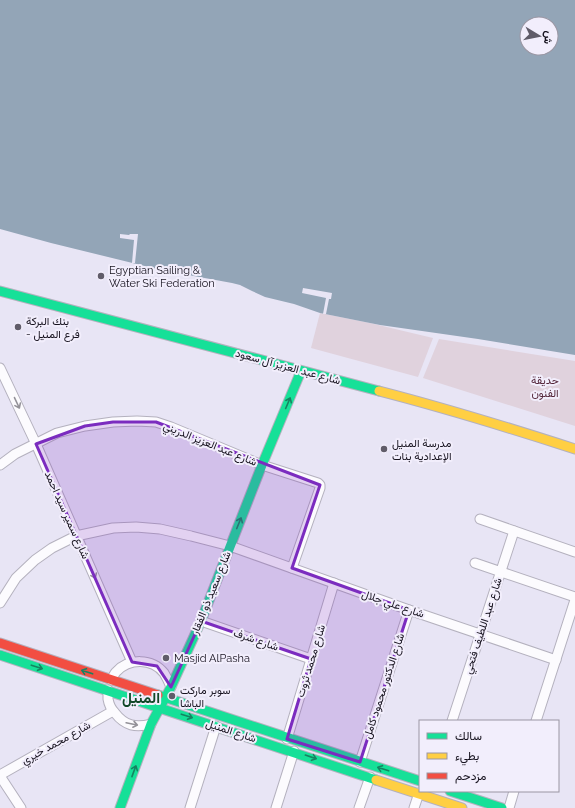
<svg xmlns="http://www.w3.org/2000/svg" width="575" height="808" font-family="Raleway,Vazirmatn,sans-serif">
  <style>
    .green { fill: #e0d2dd }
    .water { fill: #93a5b7; fill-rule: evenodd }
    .pier { fill: #e8e5f5 }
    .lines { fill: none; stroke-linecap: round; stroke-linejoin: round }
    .street-casing { stroke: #b4b1be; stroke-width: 11 }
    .fast-casing { stroke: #b4b1be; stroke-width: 11 }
    .slow-casing { stroke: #b4b1be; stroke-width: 11 }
    .jam-casing { stroke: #b4b1be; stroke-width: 11 }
    .street { stroke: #fcfbfe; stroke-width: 9 }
    .fast { stroke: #16e098; stroke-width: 9 }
    .slow { stroke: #ffcf43; stroke-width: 9 }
    .jam { stroke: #f24e42; stroke-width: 9 }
    .oneway { stroke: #949299 }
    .oneway2 { stroke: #168361 }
    .marked { fill: #7b2cbf; fill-opacity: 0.2; stroke: #7b2cbf; stroke-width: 3; stroke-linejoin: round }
    .poi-dot { fill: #605c69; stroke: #f2eefc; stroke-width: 1.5 }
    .labels { text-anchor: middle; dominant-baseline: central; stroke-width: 4; stroke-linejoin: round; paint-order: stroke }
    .poi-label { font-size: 11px; fill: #16121e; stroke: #f2eefc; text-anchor: start }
    .street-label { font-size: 11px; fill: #16121e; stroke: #f2eefc }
    .park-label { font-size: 11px; fill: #532539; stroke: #f2eefc }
    .district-label { font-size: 15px; font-weight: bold; fill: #114827; stroke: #f2eefc }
  </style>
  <rect width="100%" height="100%" fill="#e8e5f5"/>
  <g class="green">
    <polygon points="320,313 370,323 433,338 418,377 311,348"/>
    <polygon points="439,339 575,361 575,426 423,378"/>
  </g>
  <path class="water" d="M0 0H575V355L478 339 380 325 320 313 294 304 265 297 252 291 240 285 232 283 161 270 51 243 0 229ZM527 24H551V48H527Z"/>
  <g class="pier">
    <polygon points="120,234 129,235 130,234 138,234 135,263 132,263 134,240 120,238"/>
    <polygon points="303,288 332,293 331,299 329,299 326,314 323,314 326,298 302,293"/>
  </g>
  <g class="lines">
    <g class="street-casing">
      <g id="street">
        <polyline points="0,368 36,444 132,662"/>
        <polyline points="0,465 15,454 57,433 85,426 113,422 137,421 156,422 171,427 262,465 318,483 320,485 320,488 292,568"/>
        <polyline points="480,519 575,552"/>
        <polyline points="475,563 575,597"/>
        <polyline points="0,603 16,578 35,560 52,548 76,536 113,528 136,527 160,529 191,536 230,546 409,610 556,660"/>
        <polyline points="201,621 311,659"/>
        <path d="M111 680C113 677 114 674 116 672 129 658 152 658 164 673 167 678 169 682 171 687"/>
        <path d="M108 690C108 693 108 696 108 699 109 705 111 709 115 713 125 726 136 728 151 724"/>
        <polyline points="452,721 514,531"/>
        <polyline points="536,721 575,600"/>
        <polyline points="287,739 334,583"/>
        <polyline points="360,762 409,610"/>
        <polyline points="0,775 113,711"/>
        <polyline points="0,776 21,808"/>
        <polyline points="190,808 216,726"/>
        <polyline points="276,808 294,751"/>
        <polyline points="359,808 370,777"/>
        <polyline points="414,808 419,793"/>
        <polyline points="509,808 514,791"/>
      </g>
    </g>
    <g class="fast-casing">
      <g id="fast">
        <polyline points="0,291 379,391"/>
        <polyline points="0,655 376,780"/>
        <polyline points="158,695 420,781"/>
        <polyline points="450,791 502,808"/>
        <polyline points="120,808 151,724 171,687 201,621 262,465 301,371"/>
      </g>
    </g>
    <g class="slow-casing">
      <g id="slow">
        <path d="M379 391C445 408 510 428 575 449"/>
        <polyline points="376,780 462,808"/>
      </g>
    </g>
    <g class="jam-casing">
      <polyline id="jam" points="0,643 158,695"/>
    </g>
    <use href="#street" class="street"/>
    <use href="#fast" class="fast"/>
    <use href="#slow" class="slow"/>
    <use href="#jam" class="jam"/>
  </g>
  <defs><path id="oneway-shaft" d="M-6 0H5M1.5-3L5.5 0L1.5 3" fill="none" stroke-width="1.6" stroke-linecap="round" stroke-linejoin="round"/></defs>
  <g class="oneway">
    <use href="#oneway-shaft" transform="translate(17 403) rotate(65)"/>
    <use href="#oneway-shaft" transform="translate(93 573) rotate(66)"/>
    <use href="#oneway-shaft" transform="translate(132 724) rotate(12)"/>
  </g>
  <g class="oneway2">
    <use href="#oneway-shaft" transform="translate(288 403) rotate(-67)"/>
    <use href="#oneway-shaft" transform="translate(239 523) rotate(-68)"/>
    <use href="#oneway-shaft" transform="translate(37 667) rotate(18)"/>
    <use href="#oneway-shaft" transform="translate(87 672) rotate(-162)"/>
    <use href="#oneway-shaft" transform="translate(187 716) rotate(18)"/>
    <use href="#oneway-shaft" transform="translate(311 757) rotate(19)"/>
    <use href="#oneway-shaft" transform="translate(383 769) rotate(-162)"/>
    <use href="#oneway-shaft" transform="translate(134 771) rotate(-70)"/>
  </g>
  <path class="marked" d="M113 422H156L320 485 292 568 409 610 360 762 287 739 311 659 201 621 171 687 157 666 132 662 36 444 85 426Z"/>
  <g class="poi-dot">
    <circle cx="101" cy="276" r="4"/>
    <circle cx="18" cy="327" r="4"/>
    <circle cx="384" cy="449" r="4"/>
    <circle cx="166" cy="658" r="4"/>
    <circle cx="172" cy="696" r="4"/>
  </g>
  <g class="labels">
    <g class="poi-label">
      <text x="109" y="270">Egyptian Sailing &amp;<tspan x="109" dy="13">Water Ski Federation</tspan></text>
      <text x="26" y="321">بنك البركة<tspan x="26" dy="13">- فرع المنيل</tspan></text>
      <text x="392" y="443">مدرسة المنيل<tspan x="392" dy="13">الإعدادية بنات</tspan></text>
      <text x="174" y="658">Masjid AlPasha</text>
      <text x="180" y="690">سوبر ماركت<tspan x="180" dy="13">الباشا</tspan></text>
    </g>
    <g class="street-label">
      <text transform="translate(288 367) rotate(15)">شارع عبد العزيز آل سعود</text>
      <text transform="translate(210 444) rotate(22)">شارع عبد العزيز الدريني</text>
      <text transform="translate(67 515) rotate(66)">شارع سمير سيد احمد</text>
      <text transform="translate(211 593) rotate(-68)">شارع سعيد ذو الفقار</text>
      <text transform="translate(393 604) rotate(19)">شارع علي جلال</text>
      <text transform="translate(483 626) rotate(-72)">شارع عبد اللطيف فتحي</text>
      <text transform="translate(256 640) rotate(19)">شارع شرف</text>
      <text transform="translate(311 661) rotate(-73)">شارع محمد ثروت</text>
      <text transform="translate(384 686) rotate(-72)">شارع الدكتور محمود كامل</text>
      <text transform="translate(231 731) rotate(18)">شارع المنيل</text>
      <text transform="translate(56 743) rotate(-29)">شارع محمد خيري</text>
    </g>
    <g class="park-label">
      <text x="545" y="380">حديقة<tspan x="545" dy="13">الفنون</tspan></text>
    </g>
    <g class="district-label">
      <text x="141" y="698">المنيل</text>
    </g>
  </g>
  <rect x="419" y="720" width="140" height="72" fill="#f2eefc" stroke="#9a96a3"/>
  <rect x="427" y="733" width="20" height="6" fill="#16e098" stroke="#9a96a3"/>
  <text x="455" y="740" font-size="12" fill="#16121e">سالك</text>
  <rect x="427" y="753" width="20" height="6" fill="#ffcf43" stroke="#9a96a3"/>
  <text x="455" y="760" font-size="12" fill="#16121e">بطيء</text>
  <rect x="427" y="773" width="20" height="6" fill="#f24e42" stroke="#9a96a3"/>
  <text x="455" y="780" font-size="12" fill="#16121e">مزدحم</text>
  <g transform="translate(539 36) rotate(100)"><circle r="19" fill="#f2eefc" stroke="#9a96a3"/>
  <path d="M0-3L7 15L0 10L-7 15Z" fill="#605c69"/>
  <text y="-6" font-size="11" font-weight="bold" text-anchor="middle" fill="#16121e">ش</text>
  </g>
</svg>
